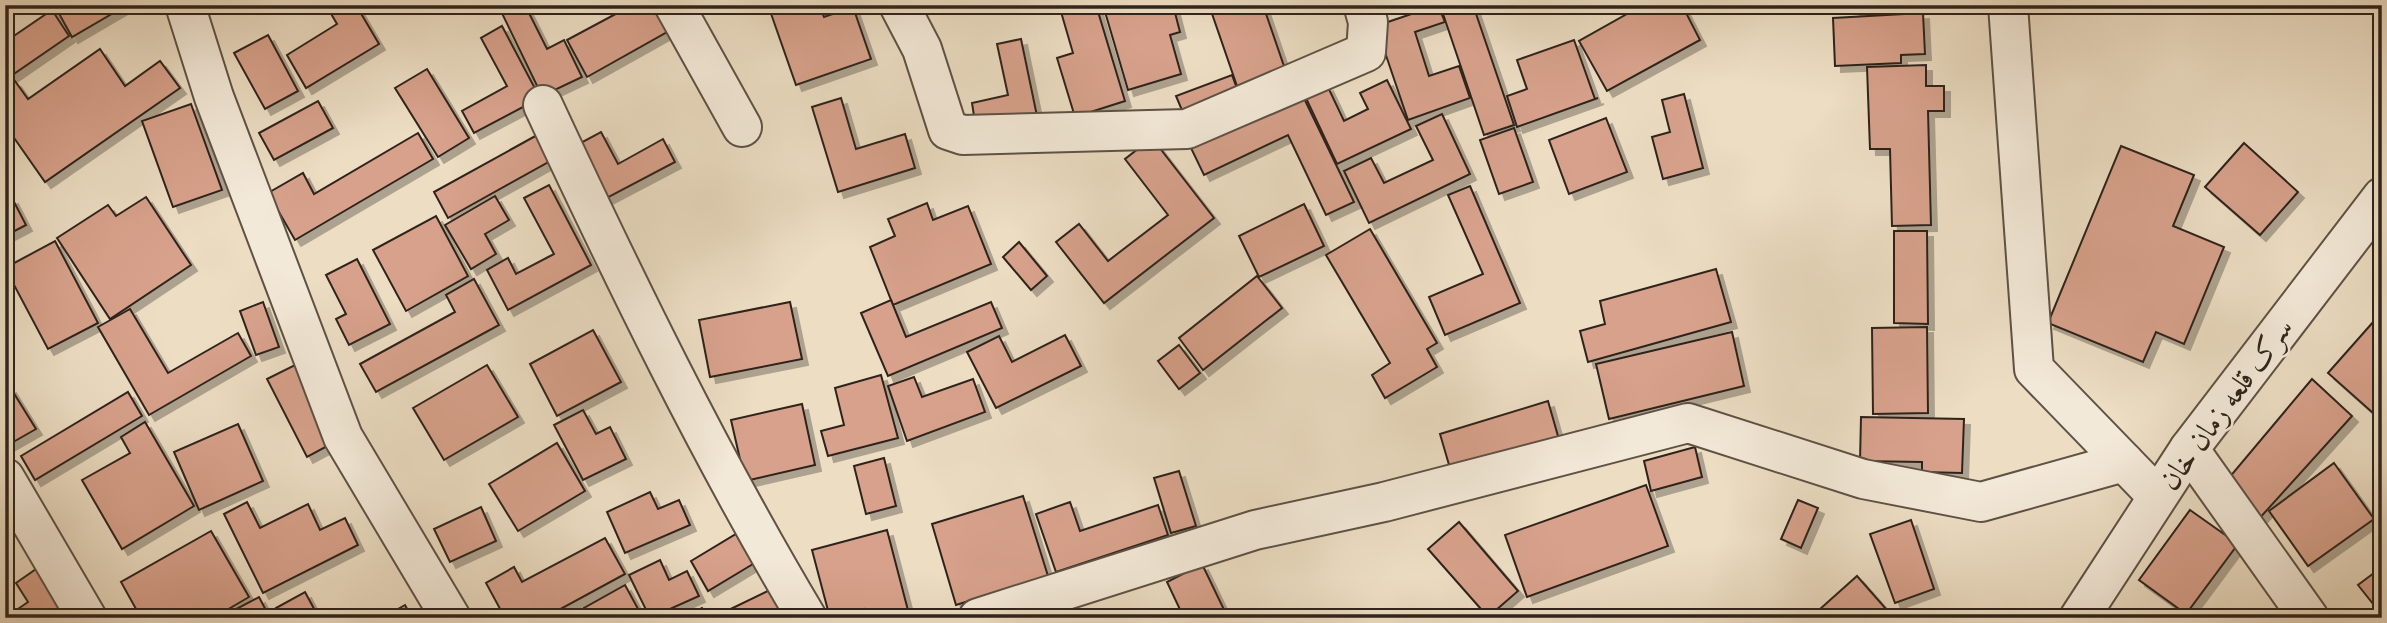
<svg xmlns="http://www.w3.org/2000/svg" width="2387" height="623" font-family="'IM FELL Double Pica',Amiri,serif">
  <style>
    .building { fill: #d7a18b; stroke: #2f241b; stroke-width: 2; filter: url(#shadow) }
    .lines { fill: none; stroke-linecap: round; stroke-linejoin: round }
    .minor-casing { stroke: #5e5245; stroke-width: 42 }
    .tertiary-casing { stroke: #5e5245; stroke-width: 42 }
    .minor { stroke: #f3e9d8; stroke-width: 38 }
    .tertiary { stroke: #f3e9d8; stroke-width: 38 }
    .labels { text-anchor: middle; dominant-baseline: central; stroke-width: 5; stroke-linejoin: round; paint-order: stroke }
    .street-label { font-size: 30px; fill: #2f241b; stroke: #f3e9d8 }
  </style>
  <defs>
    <filter id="shadow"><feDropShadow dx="6" dy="6" stdDeviation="0" flood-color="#0004"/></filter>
  </defs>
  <rect width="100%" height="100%" fill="#ecddc3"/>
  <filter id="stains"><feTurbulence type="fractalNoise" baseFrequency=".00286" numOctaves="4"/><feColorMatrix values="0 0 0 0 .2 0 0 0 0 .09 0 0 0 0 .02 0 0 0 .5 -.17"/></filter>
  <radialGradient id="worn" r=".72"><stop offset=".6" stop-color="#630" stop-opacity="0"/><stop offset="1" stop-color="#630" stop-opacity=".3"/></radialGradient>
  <g class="building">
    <polygon points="65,5 127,5 72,37 57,10"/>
    <polygon points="326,5 356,5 379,44 306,88 287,55 337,24"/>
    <polygon points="498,5 525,5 547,49 564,40 582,77 542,96"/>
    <polygon points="623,5 653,5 667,32 587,77 567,40 625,9"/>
    <polygon points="768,5 819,5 824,17 853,7 871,59 796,85"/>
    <polygon points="1059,5 1096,5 1125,101 1075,117 1057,58 1073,53"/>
    <polygon points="1103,5 1173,5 1180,32 1170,35 1181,74 1128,90"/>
    <polygon points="1209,5 1263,5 1286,72 1238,89"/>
    <polygon points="1438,5 1445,22 1415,32 1429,76 1459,66 1470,98 1408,120 1376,26"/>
    <polygon points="1440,5 1473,5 1514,125 1484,135"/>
    <polygon points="1643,5 1682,5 1700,40 1607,91 1579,41"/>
    <polygon points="1853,5 1919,5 1920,8 1854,12"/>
    <polygon points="52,10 69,36 5,80 5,42"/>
    <polygon points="1923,13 1925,54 1901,55 1901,63 1835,66 1833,18"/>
    <polygon points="502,26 540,98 474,133 462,111 507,86 481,38"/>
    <polygon points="268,35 298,91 265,109 234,53"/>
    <polygon points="1021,39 1037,116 976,129 972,103 1008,95 997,44"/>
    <polygon points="1574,40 1595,99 1598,98 1517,127 1507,96 1527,89 1517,60"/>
    <polygon points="100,49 125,86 160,61 180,88 45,182 5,125 5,87 15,81 28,99"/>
    <polygon points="1926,65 1926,86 1944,86 1944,111 1928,111 1931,225 1892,226 1890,149 1870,149 1867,67"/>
    <polygon points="427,69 469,138 438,157 395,88"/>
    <polygon points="1232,75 1239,94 1184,115 1176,96"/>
    <polygon points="1387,80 1411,129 1337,164 1305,96 1327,85 1344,121 1368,109 1360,93"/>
    <polygon points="1301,92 1354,202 1326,215 1288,135 1204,175 1190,146"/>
    <polygon points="1684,94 1703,168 1663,179 1652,137 1670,132 1662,100"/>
    <polygon points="841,98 856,149 905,134 915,168 838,192 812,107"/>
    <polygon points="318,101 333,128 274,160 259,133"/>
    <polygon points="191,104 222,190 173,207 142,121"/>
    <polygon points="1442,114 1470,174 1369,223 1344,171 1371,158 1384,183 1433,160 1416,126"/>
    <polygon points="1606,118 1627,172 1569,194 1549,140"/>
    <polygon points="1514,128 1533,182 1499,194 1480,140"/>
    <polygon points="601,132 618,164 663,139 675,162 603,200 575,146"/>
    <polygon points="418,133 433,159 295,240 268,193 303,173 314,194"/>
    <polygon points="539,134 552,160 448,218 434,192"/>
    <polygon points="1152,138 1214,218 1104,303 1056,242 1079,224 1108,261 1168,215 1125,159"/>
    <polygon points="2244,143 2298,192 2260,235 2205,187"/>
    <polygon points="2121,146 2194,175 2173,226 2224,247 2184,344 2156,332 2143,362 2048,323"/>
    <polygon points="549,185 591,265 508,310 487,270 508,258 516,274 554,254 524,198"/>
    <polygon points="1470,186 1520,303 1445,335 1429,297 1483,274 1448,195"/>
    <polygon points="495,196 509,220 485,234 496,254 471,269 445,225"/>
    <polygon points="146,197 191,265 110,319 57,238 108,205 116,216"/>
    <polygon points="12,198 26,225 5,236 5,201"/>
    <polygon points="927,203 933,220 968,206 991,264 893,305 870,247 895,236 888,219"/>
    <polygon points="1304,204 1324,246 1259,277 1239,236"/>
    <polygon points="436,216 468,276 406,311 373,250"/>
    <polygon points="1370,229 1437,343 1427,349 1437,367 1385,398 1372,375 1390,363 1326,255"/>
    <polygon points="1894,231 1927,231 1928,324 1894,323"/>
    <polygon points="55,241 98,323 48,349 5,268"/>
    <polygon points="1019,242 1047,276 1031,290 1003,257"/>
    <polygon points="357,259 390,324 349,345 336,319 346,314 326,275"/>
    <polygon points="1716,269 1731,322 1588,362 1580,331 1605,324 1600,301"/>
    <polygon points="1257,276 1282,308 1203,370 1179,338"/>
    <polygon points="474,279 499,325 376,392 360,364 455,312 446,295"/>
    <polygon points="891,300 906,337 991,302 1002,328 888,376 861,313"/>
    <polygon points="263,302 279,347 256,355 240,311"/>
    <polygon points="790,302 802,359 710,377 699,320"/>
    <polygon points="130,309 168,373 238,333 251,356 149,415 98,327"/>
    <polygon points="2382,312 2382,421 2328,373"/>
    <polygon points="1927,327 1928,413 1873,414 1872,328"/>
    <polygon points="593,330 621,382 557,416 530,364"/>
    <polygon points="1732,332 1744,386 1609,419 1596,364"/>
    <polygon points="1065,335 1081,366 996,408 967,352 999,336 1012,362"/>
    <polygon points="1179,345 1200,373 1179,389 1158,361"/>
    <polygon points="295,365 333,443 307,457 267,379"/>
    <polygon points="487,365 518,417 444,460 413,408"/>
    <polygon points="881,375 898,438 828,456 821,431 844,425 835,388"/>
    <polygon points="914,377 922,397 973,379 985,412 907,441 888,386"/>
    <polygon points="2312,379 2352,416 2258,520 2228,479"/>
    <polygon points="10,387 36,429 8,445 5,440 5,390"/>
    <polygon points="128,392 142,416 35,480 21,456"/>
    <polygon points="1548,401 1560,443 1452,475 1440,434"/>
    <polygon points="802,404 815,465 745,481 731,420"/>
    <polygon points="583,410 596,434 610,427 626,459 583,480 554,425"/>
    <polygon points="1861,417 1964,419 1962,473 1922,472 1922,462 1860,461"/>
    <polygon points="145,422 194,506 122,549 82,480 130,453 121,437"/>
    <polygon points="238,424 263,481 199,510 174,452"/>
    <polygon points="557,443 585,491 518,531 489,484"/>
    <polygon points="1695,447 1702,477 1651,491 1644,461"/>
    <polygon points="884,458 896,506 866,514 854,466"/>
    <polygon points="2334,463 2374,519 2308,566 2269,511"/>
    <polygon points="1179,471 1196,526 1171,533 1154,478"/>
    <polygon points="1646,485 1668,546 1527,597 1505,535"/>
    <polygon points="650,492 658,509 679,500 690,525 625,553 607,512"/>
    <polygon points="1023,496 1048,576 956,605 932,524"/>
    <polygon points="1798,500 1818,508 1801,548 1781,539"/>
    <polygon points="247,502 260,528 308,504 320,530 345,518 358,545 263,593 224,514"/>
    <polygon points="1070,502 1080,531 1158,505 1168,535 1056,572 1036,514"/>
    <polygon points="481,507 496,541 450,562 434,529"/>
    <polygon points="2190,510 2238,544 2186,614 2139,580"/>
    <polygon points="1911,520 1934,589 1895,603 1870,534"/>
    <polygon points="1459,522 1518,591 1488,617 1428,549"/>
    <polygon points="887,530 910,618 866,618 864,609 830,618 812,550"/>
    <polygon points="211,531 249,597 213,618 141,618 121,582"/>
    <polygon points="736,534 753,564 708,591 691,561"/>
    <polygon points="605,538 625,574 544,618 505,618 486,583 514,567 522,582"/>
    <polygon points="660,560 669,580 687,571 699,596 650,618 629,575"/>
    <polygon points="1202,564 1228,618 1184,618 1167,582"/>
    <polygon points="39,567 72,618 5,618 28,602 16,583"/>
    <polygon points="2382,567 2382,599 2374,605 2358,585"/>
    <polygon points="1857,576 1894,618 1810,618"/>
    <polygon points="625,585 643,618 589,618 584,608"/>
    <polygon points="774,588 788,618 712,618"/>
    <polygon points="305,592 319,618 281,618 276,608"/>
    <polygon points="259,597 270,618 224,618 223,616"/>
    <polygon points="405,605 412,618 382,618"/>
    <polygon points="702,608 707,618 681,618"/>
  </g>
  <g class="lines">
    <g class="minor-casing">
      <g id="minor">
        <polyline points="185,5 214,97 343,437 451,618"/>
        <polyline points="674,5 742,127"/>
        <polyline points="899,5 922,49 948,130 963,135 1187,129 1366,52 1368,22 1364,8 1368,5"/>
        <path d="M543 105C624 279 708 452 807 618"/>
        <polyline points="2189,449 2309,618"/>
        <polyline points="5,478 87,618"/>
        <polyline points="978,618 1255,530 1384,502 1688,423 1863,479 1981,502 2124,462"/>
      </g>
    </g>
    <g class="tertiary-casing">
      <g id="tertiary">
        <polyline points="2008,5 2034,369 2157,496"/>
        <polyline points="2079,618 2189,449 2382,197"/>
      </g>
    </g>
    <use href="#minor" class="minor"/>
    <use href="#tertiary" class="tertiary"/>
  </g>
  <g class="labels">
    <g class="street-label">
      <text transform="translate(2226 404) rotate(-54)">سرک قلعه زمان خان</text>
    </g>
  </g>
  <rect width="2387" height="623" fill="none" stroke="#ecddc3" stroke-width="28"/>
  <rect x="7" y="7" width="2373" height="609" fill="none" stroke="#2f241b" stroke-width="3.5"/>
  <rect x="14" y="14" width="2359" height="595" fill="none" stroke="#2f241b" stroke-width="2"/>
  <rect width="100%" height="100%" filter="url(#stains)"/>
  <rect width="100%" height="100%" fill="url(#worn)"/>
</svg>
